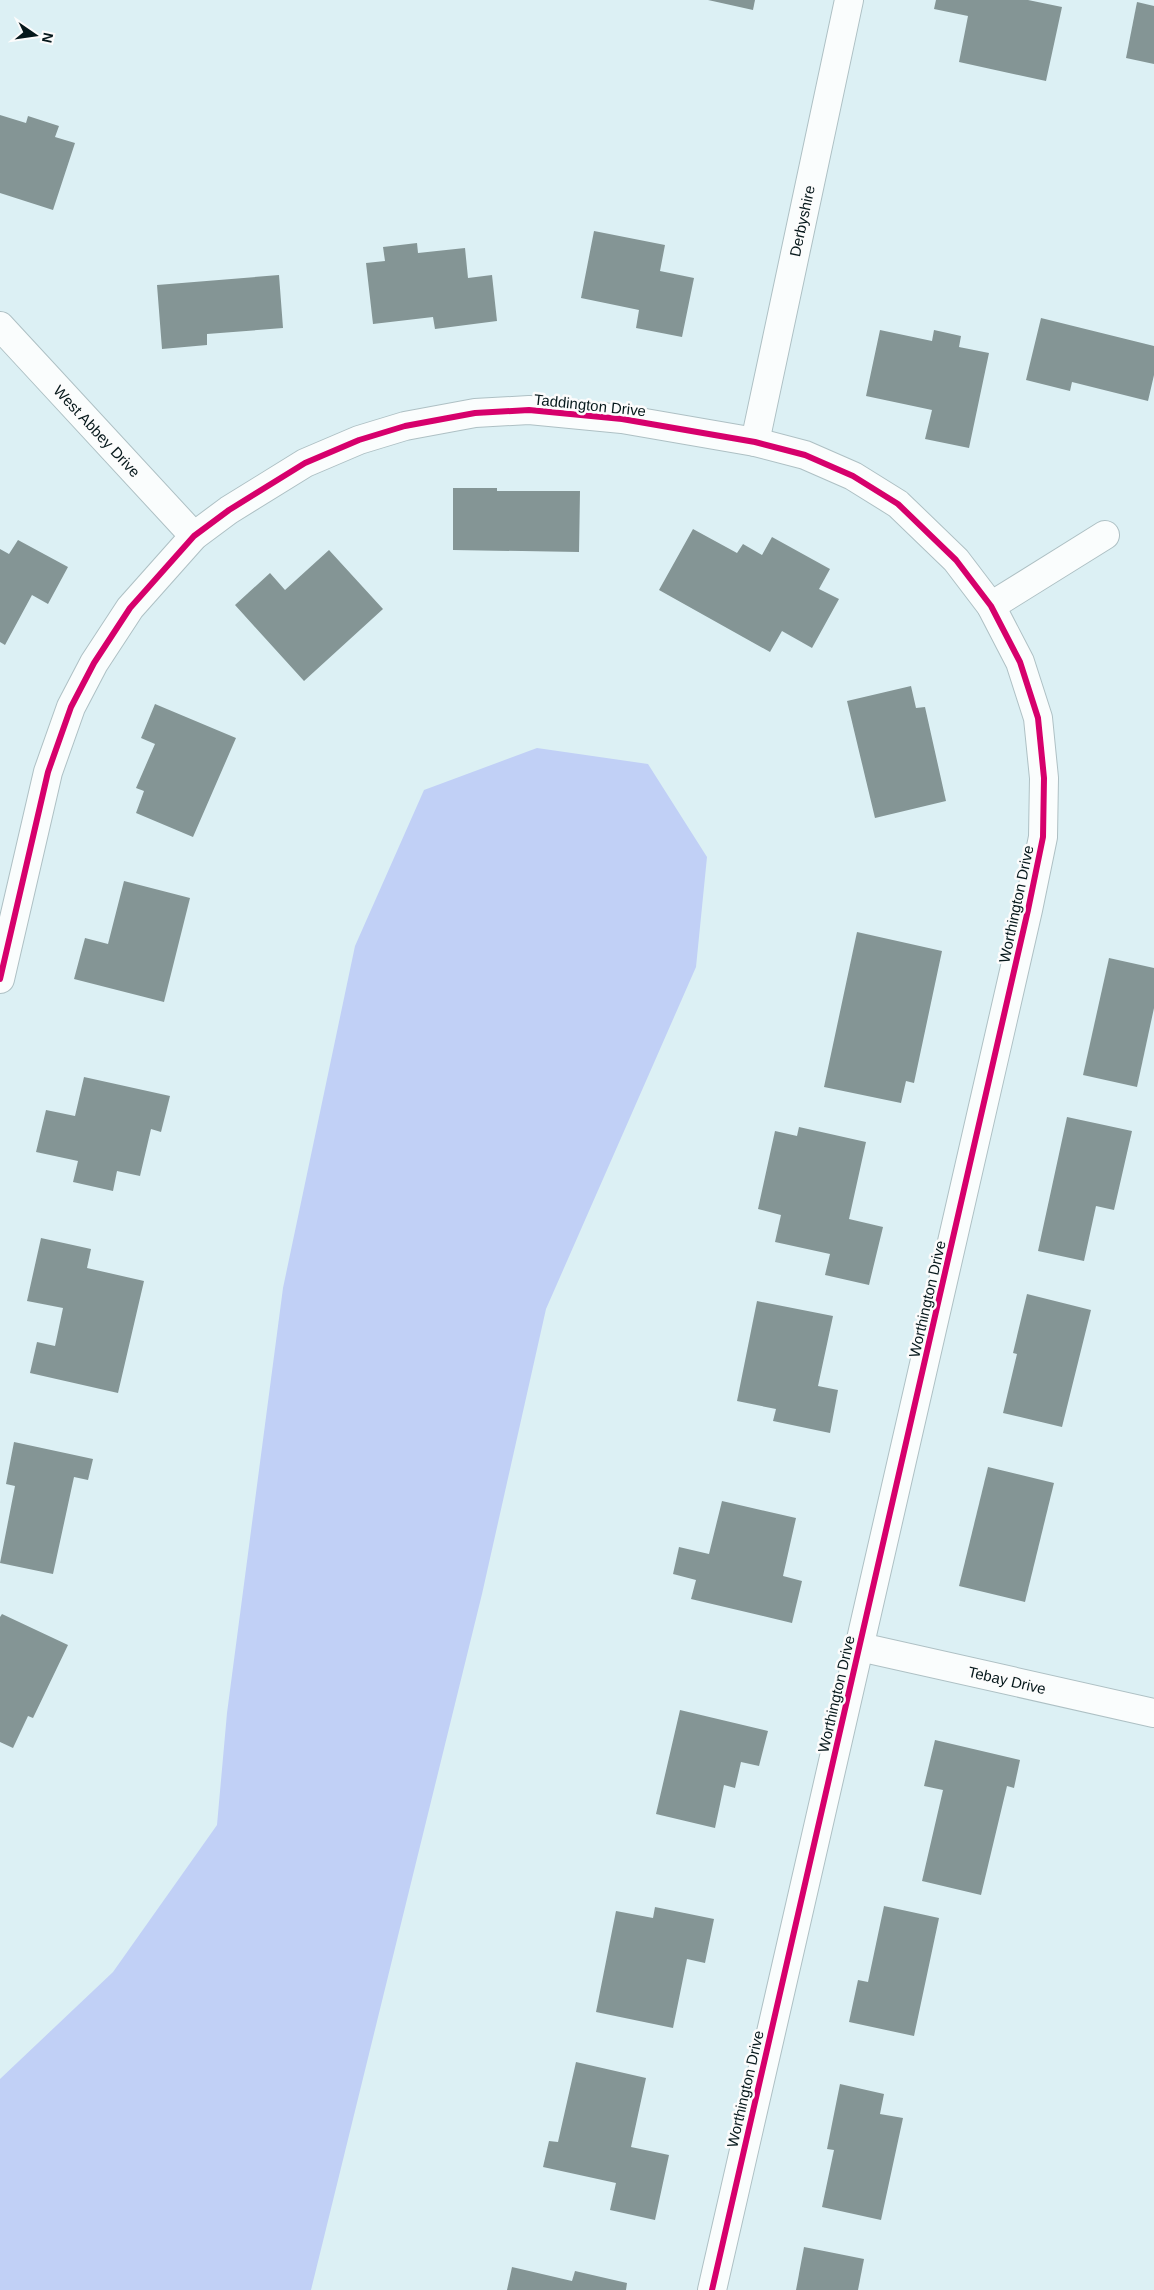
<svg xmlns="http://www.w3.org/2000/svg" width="1154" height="2290" font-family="Arial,sans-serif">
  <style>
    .water { fill: #c1d0f6 }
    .building { fill: #849595 }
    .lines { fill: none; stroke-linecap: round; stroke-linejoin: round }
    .minor-casing { stroke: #aec0c4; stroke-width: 30 }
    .minor { stroke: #fafdfd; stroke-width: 28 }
    .cycleway-casing { stroke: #fcfcfc; stroke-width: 9 }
    .cycleway { stroke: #d6006c; stroke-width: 6 }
    .labels { text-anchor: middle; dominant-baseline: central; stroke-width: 5; stroke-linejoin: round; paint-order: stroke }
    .street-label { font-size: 15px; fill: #06181b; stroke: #fcfcfc }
  </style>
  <rect width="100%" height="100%" fill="#dcf0f4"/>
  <polygon class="water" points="537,748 648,764 707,857 696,967 546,1309 482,1594 311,2290 0,2290 0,2079 113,1972 217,1825 227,1713 283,1288 355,946 424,790"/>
  <g class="building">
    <polygon points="708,0 755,0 753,10"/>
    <polygon points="936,0 1028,0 1062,7 1046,81 959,62 968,16 934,9"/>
    <polygon points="1137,2 1154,6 1154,64 1126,58"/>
    <polygon points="0,115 26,123 28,116 59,126 55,137 75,143 53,210 0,193"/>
    <polygon points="594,231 665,245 660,271 694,278 682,337 636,328 639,310 581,298"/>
    <polygon points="417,243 418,253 465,248 468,278 492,275 497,321 435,329 433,317 373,324 366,263 385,261 383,247"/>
    <polygon points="279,275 283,328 207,334 207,345 162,349 157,285"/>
    <polygon points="1041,318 1154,346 1154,375 1148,401 1072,382 1070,391 1026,380"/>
    <polygon points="880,330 932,341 934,330 961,336 959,347 989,353 969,448 925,439 932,410 866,396"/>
    <polygon points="453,488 497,488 497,491 580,491 579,552 453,550"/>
    <polygon points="693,529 737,553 743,544 762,555 772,537 830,569 819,589 839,599 812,648 782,631 770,652 659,590"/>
    <polygon points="18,540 68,567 48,604 32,595 5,645 0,642 0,549 9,554"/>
    <polygon points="329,550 383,609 304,681 235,605 270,573 285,590"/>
    <polygon points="911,686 916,708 925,707 946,801 875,818 847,701"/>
    <polygon points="155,704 236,738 193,837 136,813 144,791 136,788 155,744 141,738"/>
    <polygon points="124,881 190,898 164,1002 74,979 85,938 108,944"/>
    <polygon points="857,932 942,951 914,1083 906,1081 901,1103 824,1087"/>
    <polygon points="1109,958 1154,968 1154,1008 1137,1087 1083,1075"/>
    <polygon points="84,1077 170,1096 161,1132 151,1129 140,1176 117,1171 113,1191 73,1182 78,1161 36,1152 46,1110 75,1116"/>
    <polygon points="1067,1117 1132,1131 1114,1210 1096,1206 1084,1261 1038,1251"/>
    <polygon points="799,1127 866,1142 849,1219 883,1227 869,1285 825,1275 830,1254 775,1242 781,1215 758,1209 775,1131 797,1136"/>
    <polygon points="41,1238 91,1249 87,1268 144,1281 118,1393 30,1373 37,1342 55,1346 63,1308 27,1301"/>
    <polygon points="1027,1294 1091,1310 1062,1427 1003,1413 1017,1354 1013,1353"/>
    <polygon points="757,1301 833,1316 818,1386 838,1390 830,1433 773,1421 776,1409 737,1401"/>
    <polygon points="14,1442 93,1459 88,1480 74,1477 53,1574 0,1563 15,1486 6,1484"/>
    <polygon points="988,1467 1054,1483 1025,1602 959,1586"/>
    <polygon points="722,1501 796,1518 783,1576 802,1581 792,1623 691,1599 696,1580 673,1574 679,1547 709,1554"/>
    <polygon points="2,1614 68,1645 33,1718 28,1716 13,1748 0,1742 0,1617"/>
    <polygon points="680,1710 768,1731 759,1766 741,1762 735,1788 724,1785 715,1828 656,1814"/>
    <polygon points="935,1740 1020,1760 1014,1788 1007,1786 981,1895 922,1881 943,1790 924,1786"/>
    <polygon points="884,1906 939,1918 914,2036 849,2022 858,1980 868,1982"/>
    <polygon points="655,1907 714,1919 705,1963 687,1959 673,2028 596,2012 616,1911 653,1918"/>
    <polygon points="576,2062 646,2078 631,2147 669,2155 655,2220 610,2210 616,2183 543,2167 549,2141 558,2142"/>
    <polygon points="840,2084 884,2094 880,2114 903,2118 881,2220 822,2207 834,2150 827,2149"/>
    <polygon points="804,2247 864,2259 858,2290 796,2290"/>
    <polygon points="512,2267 572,2281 575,2271 627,2283 626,2290 507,2290"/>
  </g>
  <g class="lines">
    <g class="minor-casing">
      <g id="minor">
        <polyline points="0,326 194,536"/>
        <polyline points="755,442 849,0"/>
        <polyline points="991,606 1105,535"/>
        <polyline points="0,979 48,772 71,707 94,663 130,608 194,536 229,510 305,463 359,440 405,426 475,413 529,410 622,419 755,442 805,455 853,476 898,504 956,560 991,606 1020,662 1038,718 1044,778 1043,837 1028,910 712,2290"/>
        <polyline points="860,1647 1154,1713"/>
      </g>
    </g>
    <use href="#minor" class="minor"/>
    <g class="cycleway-casing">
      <polyline id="cycleway" points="0,979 48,772 71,707 94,663 130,608 194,536 229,510 305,463 359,440 405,426 475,413 529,410 622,419 755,442 805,455 853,476 898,504 956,560 991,606 1020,662 1038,718 1044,778 1043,837 1028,910 712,2290"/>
    </g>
    <use href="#cycleway" class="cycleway"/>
  </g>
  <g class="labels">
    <g class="street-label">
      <text transform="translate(802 221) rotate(-78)">Derbyshire</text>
      <text transform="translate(590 405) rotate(6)">Taddington Drive</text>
      <text transform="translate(97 431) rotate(47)">West Abbey Drive</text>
      <text transform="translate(1016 904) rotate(-78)">Worthington Drive</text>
      <text transform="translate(927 1299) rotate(-77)">Worthington Drive</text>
      <text transform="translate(1007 1680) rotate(13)">Tebay Drive</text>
      <text transform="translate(836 1694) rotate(-77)">Worthington Drive</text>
      <text transform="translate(745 2089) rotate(-77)">Worthington Drive</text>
    </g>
  </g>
  <g transform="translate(35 35) rotate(103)" stroke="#fcfcfc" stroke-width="4" paint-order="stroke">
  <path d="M0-4L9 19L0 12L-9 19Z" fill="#06181b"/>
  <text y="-8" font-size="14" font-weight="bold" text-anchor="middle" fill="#06181b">N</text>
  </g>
</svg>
